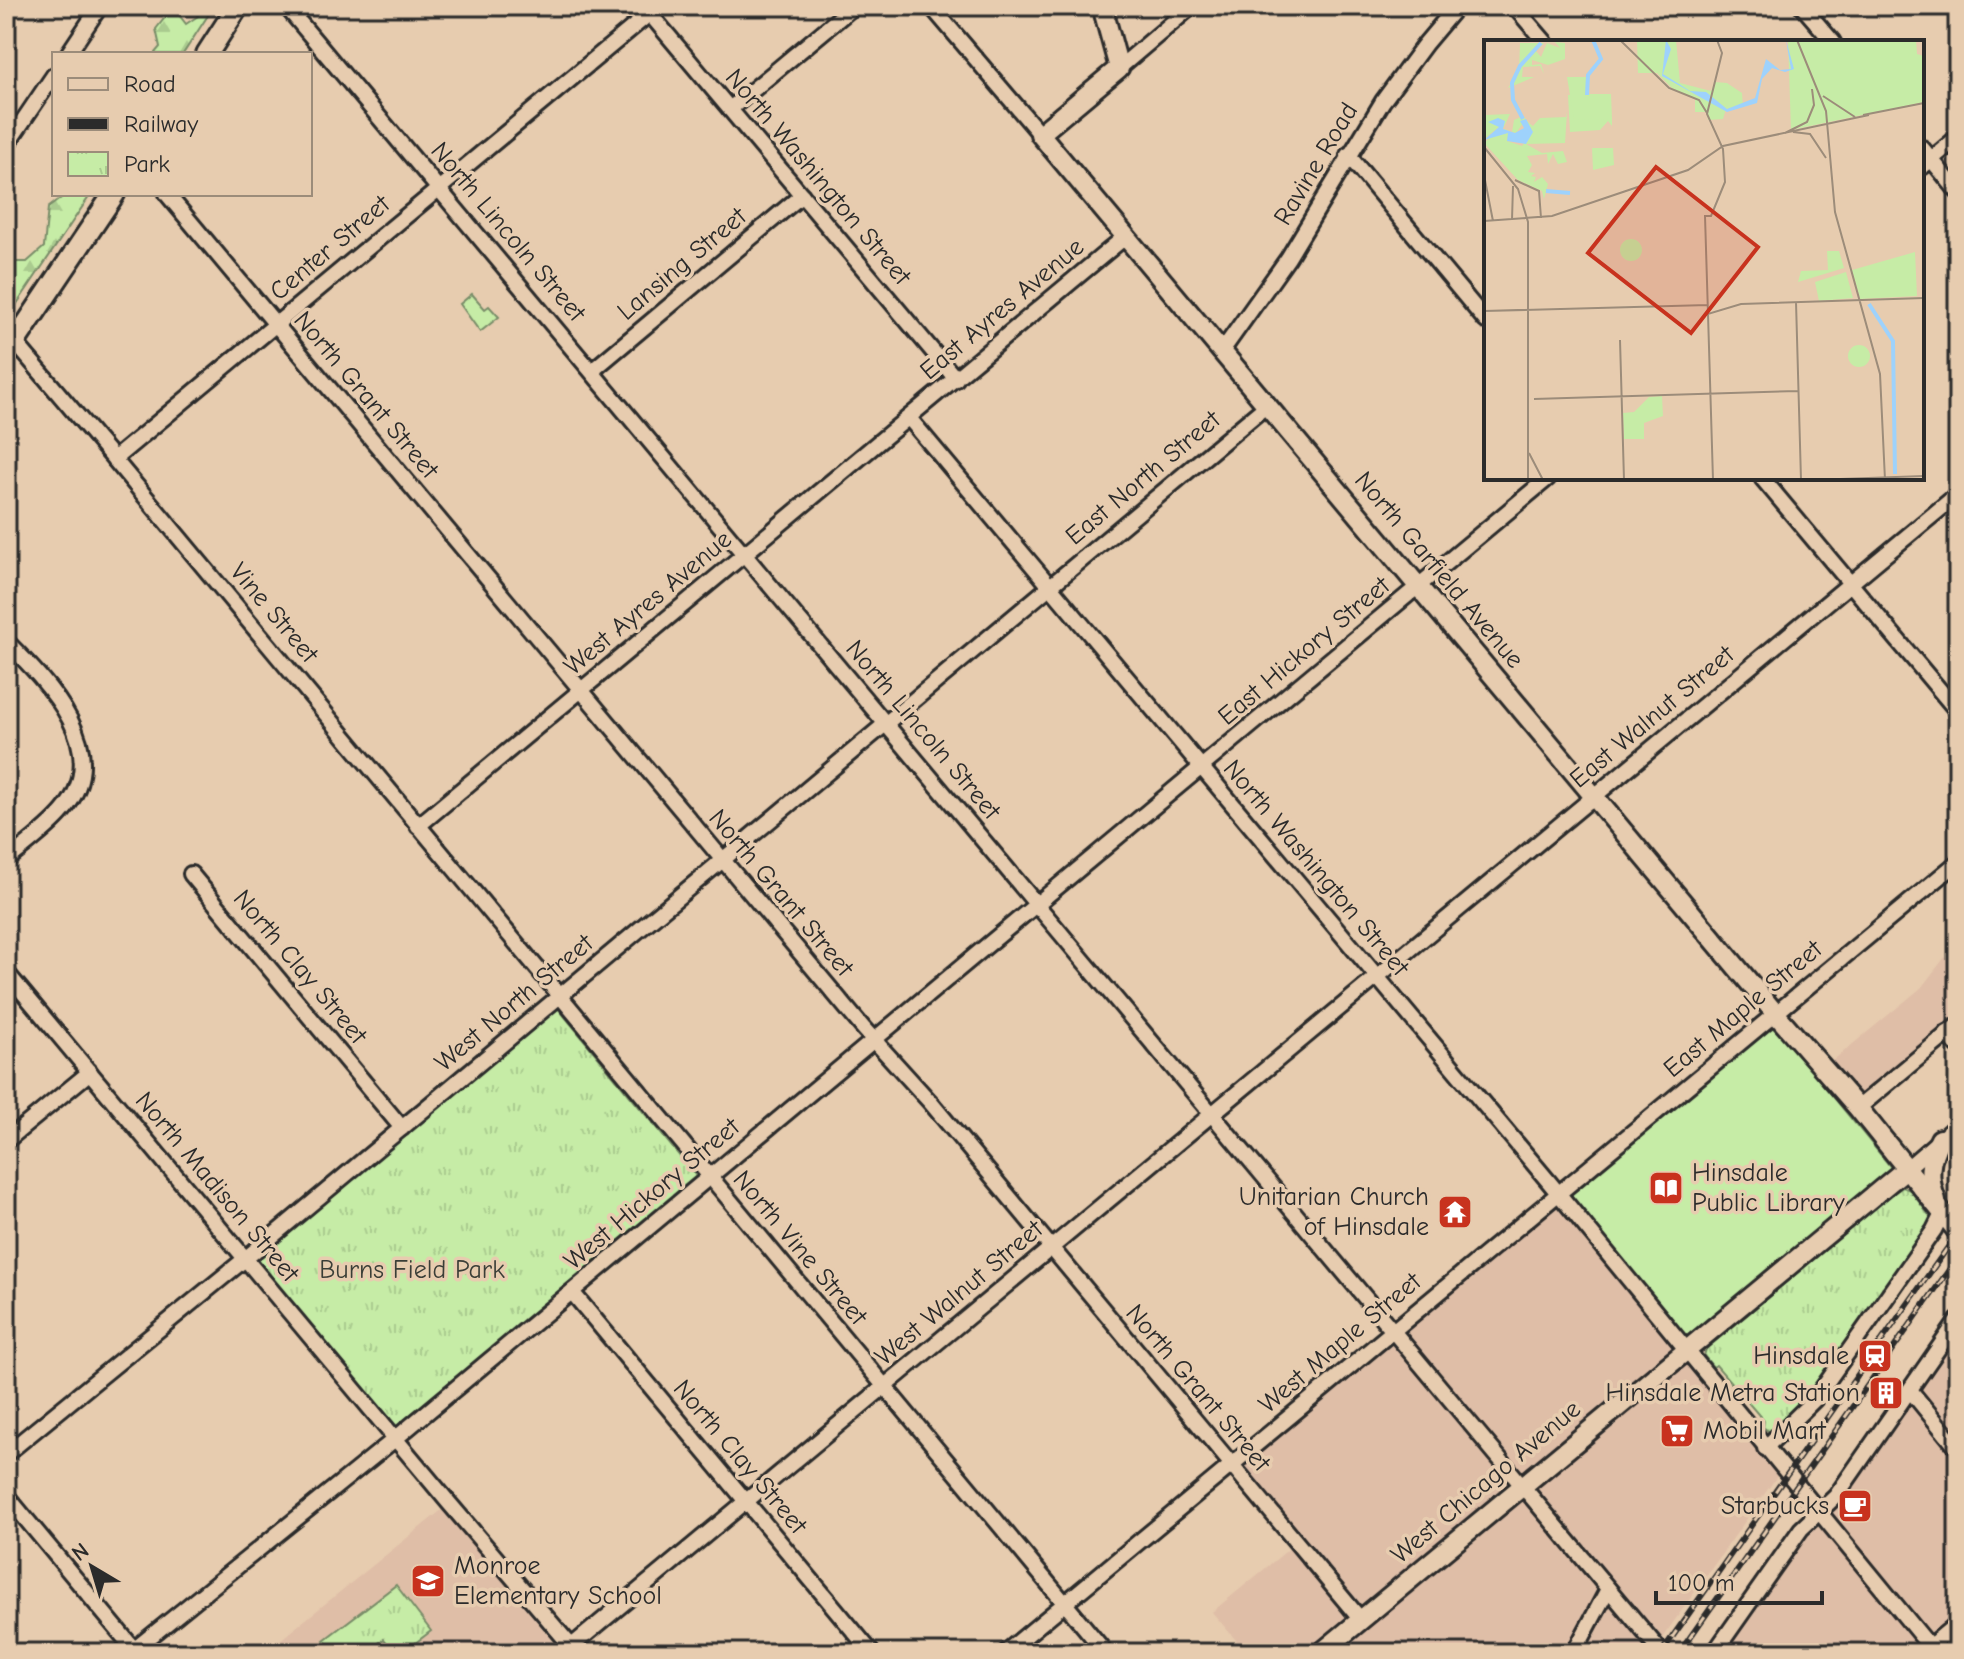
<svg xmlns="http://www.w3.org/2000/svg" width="1964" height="1659" font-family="'Comic Neue',sans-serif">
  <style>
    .built { fill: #dfbea7 }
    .green { fill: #c6eca6; stroke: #788c68; stroke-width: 2 }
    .forest { fill: url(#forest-firs); stroke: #788c68; stroke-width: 2 }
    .park { fill: url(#park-tufts); stroke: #788c68; stroke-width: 2 }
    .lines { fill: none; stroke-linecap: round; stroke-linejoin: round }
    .street-casing { stroke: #2b2b2b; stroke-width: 20 }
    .secondary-casing { stroke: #2b2b2b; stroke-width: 24 }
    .primary-casing { stroke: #2b2b2b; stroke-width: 26 }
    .street { stroke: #e7ccaf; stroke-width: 14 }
    .secondary { stroke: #e7ccaf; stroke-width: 18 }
    .primary { stroke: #e7ccaf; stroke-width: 20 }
    .rail-casing { stroke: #2b2b2b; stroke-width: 6 }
    .rail { stroke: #e7ccaf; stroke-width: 3; stroke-dasharray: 9; stroke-linecap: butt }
    .labels { text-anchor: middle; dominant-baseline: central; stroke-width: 7; stroke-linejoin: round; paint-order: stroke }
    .street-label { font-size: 26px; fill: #2b2b2b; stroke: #e7ccaf }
    .poi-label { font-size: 26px; fill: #2b2b2b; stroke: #e7ccaf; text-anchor: end }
    .park-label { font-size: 26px; fill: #3a3e37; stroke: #e7ccaf }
    .inset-river { fill: none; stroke: #9ed2fc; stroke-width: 4 }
    .inset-road { fill: none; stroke: #9c8c7a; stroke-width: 2 }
    .view { fill: #c8321e; fill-opacity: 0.15; stroke: #c8321e; stroke-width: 4 }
    .inset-edge { fill: none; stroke: #2b2b2b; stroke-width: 4 }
  </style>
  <defs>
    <pattern id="forest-firs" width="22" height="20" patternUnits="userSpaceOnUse" patternTransform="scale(2)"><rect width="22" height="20" fill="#c6eca6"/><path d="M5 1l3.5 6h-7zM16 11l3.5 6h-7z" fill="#aacb8f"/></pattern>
    <pattern id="park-tufts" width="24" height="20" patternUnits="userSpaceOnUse" patternTransform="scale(2)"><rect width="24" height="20" fill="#c6eca6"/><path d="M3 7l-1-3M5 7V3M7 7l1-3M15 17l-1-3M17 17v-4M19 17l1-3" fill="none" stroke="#aacb8f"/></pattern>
  </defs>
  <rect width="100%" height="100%" fill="#e7ccaf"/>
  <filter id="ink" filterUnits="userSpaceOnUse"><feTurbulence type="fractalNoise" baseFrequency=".0125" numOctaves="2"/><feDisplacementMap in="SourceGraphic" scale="16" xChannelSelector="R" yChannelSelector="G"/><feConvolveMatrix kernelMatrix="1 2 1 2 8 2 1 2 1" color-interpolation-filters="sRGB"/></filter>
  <g filter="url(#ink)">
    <g class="built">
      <polygon points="1945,957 1951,965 1958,959 1958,1021 1862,1099 1831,1062 1921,988"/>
      <polygon points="1557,1201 1678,1351 1361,1609 1240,1465"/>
      <polygon points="1958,1332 1958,1613 1931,1635 1831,1512"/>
      <polygon points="1683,1359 1778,1475 1660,1641 1530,1485"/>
      <polygon points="1521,1493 1601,1591 1568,1653 1328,1653"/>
      <polygon points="443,1509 563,1653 264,1653"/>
      <polygon points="1817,1520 1920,1646 1912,1653 1724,1653"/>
      <polygon points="1290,1548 1353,1622 1315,1653 1247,1653 1212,1612"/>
      <polygon points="1608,1598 1653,1653 1578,1653"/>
    </g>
    <g class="green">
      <polygon points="472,294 485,309 489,306 499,317 480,332 460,304"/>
      <polygon points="1773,1023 1894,1171 1686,1341 1565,1194"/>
    </g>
    <g class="forest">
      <polygon points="193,6 214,6 183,54 154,54 160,47 156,29 167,15 179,15 186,24 198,16"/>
      <polygon points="61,194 91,194 6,320 6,288 10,284 6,279 6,265 9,262 27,262 44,247 48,208 61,198"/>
    </g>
    <g class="park">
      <polygon points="557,1007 696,1176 394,1428 254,1259"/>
      <polygon points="1903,1187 1910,1190 1934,1222 1817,1388 1772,1434 1763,1427 1764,1421 1716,1365 1713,1367 1704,1356 1706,1349 1892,1194"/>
      <polygon points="396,1585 431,1631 402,1653 395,1653 384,1639 366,1653 334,1653 324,1640"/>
    </g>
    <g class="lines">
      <g class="street-casing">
        <g id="street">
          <polyline points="286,6 1662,1653"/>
          <polyline points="931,6 1040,134"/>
          <polyline points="1514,6 1545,42"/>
          <polyline points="1802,6 1833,42"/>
          <polyline points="645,8 956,379"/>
          <polyline points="650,13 114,459 1106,1653"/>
          <polyline points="68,54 100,6"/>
          <polyline points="1119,68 1192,6"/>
          <polyline points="730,109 854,6"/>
          <polyline points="6,146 54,75"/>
          <polyline points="1922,148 1958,192"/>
          <polyline points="1348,155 1486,321"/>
          <polyline points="1922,167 1958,137"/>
          <polyline points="167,194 864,1029 931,1103 1361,1620"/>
          <polyline points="15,342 114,459"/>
          <polyline points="1222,351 1288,258 1383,101 1425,44 1457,6"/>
          <polyline points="593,370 802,195"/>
          <polyline points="909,418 1549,1182 1935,1653"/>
          <polyline points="1762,478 1958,712"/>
          <path d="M6 641C48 683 115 751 63 811 47 830 25 845 6 861"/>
          <polyline points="418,826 1126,236"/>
          <polyline points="191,874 402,1128"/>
          <polyline points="6,972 449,1503 577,1653"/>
          <polyline points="1947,1033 1958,1046"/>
          <polyline points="1858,1108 1958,1025"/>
          <polyline points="6,1141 90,1072"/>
          <polyline points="1907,1168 1958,1124"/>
          <polyline points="572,1292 872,1653"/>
          <polyline points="1910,1390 1958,1449"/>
          <polyline points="1765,1448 1815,1399 1934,1230 1942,1214"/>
          <polyline points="6,1454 245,1259 1267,405"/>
          <polyline points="6,1495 137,1653"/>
          <polyline points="572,1646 1958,494"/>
          <polyline points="130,1653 395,1439 1548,478"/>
          <polyline points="1005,1653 1958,862"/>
          <polyline points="1574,1653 1608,1589"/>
          <polyline points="1714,1653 1801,1529 1836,1496 1958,1320"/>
          <polyline points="1922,1653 1958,1623"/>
        </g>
      </g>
      <g class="secondary-casing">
        <g id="secondary">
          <polyline points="1102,6 1119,68 1040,134 1775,1013 1858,1108 1958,1232"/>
          <path d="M1936 1200C1927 1178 1929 1160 1940 1139"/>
          <polyline points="1321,1653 1907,1168"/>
        </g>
      </g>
      <g class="primary-casing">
        <g id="primary">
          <polyline points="207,54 238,6"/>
          <polyline points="6,355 114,194"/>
        </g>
      </g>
      <use href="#street" class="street"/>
      <use href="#secondary" class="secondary"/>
      <use href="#primary" class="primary"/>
      <g class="rail-casing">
        <g id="rail">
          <polyline points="1661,1653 1958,1233"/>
          <polyline points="1679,1653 1958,1257"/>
        </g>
      </g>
      <use href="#rail" class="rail"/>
    </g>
  </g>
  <defs>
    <g id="library-square" transform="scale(1.8)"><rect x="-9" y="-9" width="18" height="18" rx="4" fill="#c8321e" stroke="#e7ccaf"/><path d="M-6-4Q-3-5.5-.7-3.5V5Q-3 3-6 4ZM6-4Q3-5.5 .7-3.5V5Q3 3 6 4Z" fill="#fff"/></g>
    <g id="temple-square" transform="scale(1.8)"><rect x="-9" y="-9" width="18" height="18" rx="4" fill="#c8321e" stroke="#e7ccaf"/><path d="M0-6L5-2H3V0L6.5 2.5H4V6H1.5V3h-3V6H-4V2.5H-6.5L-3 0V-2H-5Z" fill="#fff"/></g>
    <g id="station-square" transform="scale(1.8)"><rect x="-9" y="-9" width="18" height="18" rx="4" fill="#c8321e" stroke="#e7ccaf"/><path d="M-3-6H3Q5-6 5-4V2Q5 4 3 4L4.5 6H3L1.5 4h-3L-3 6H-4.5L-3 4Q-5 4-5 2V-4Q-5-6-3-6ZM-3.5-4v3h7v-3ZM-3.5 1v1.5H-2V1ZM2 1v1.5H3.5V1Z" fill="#fff"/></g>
    <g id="building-square" transform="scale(1.8)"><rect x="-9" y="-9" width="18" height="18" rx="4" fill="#c8321e" stroke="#e7ccaf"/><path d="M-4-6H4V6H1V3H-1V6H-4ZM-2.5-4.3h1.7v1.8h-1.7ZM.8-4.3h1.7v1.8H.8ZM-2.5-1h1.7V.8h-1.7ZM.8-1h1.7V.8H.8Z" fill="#fff"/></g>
    <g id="supermarket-square" transform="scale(1.8)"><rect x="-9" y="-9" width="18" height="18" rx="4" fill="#c8321e" stroke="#e7ccaf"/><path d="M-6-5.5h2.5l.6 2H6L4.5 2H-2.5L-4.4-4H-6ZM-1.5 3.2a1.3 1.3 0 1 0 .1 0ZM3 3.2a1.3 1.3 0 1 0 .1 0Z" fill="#fff"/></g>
    <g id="cafe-square" transform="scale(1.8)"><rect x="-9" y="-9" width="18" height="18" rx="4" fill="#c8321e" stroke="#e7ccaf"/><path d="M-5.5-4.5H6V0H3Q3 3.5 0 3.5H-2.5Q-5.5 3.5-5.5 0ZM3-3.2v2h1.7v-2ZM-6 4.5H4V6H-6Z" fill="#fff"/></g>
    <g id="school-square" transform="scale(1.8)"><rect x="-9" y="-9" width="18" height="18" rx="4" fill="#c8321e" stroke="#e7ccaf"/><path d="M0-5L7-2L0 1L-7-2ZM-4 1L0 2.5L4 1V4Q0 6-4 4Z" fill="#fff"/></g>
  </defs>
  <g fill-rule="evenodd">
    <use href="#library-square" x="1666" y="1188"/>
    <use href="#temple-square" x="1455" y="1212"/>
    <use href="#station-square" x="1875" y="1356"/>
    <use href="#building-square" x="1886" y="1393"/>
    <use href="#supermarket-square" x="1677" y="1431"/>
    <use href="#cafe-square" x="1855" y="1506"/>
    <use href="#school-square" x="428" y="1581"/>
  </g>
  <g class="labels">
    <g class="street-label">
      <text transform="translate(1316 164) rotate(-59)">Ravine Road</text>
      <text transform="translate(818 177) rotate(50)">North Washington Street</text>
      <text transform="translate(508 232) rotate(50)">North Lincoln Street</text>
      <text transform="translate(330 248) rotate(-40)">Center Street</text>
      <text transform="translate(682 264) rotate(-40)">Lansing Street</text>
      <text transform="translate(1002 309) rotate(-40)">East Ayres Avenue</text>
      <text transform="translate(366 395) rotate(50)">North Grant Street</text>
      <text transform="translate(1143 478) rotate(-40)">East North Street</text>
      <text transform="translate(1439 570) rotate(50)">North Garfield Avenue</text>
      <text transform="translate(648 603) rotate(-40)">West Ayres Avenue</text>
      <text transform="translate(274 613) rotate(50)">Vine Street</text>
      <text transform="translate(1304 651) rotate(-40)">East Hickory Street</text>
      <text transform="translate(1652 717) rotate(-40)">East Walnut Street</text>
      <text transform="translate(923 730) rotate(50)">North Lincoln Street</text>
      <text transform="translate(1316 868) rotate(50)">North Washington Street</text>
      <text transform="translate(781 893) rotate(50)">North Grant Street</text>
      <text transform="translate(300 967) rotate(50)">North Clay Street</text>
      <text transform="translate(514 1003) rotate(-40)">West North Street</text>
      <text transform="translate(1743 1009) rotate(-40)">East Maple Street</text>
      <text transform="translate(217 1187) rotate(50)">North Madison Street</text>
      <text transform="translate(652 1194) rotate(-40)">West Hickory Street</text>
      <text transform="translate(800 1248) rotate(50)">North Vine Street</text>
      <text transform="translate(959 1293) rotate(-40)">West Walnut Street</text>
      <text transform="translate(1340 1343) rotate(-40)">West Maple Street</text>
      <text transform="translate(1198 1388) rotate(50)">North Grant Street</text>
      <text transform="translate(740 1457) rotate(50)">North Clay Street</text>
      <text transform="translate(1486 1482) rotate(-40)">West Chicago Avenue</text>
    </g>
    <g class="poi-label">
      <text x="1692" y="1173" text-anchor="start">Hinsdale<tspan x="1692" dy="30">Public Library</tspan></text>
      <text x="1429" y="1197">Unitarian Church<tspan x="1429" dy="30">of Hinsdale</tspan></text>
      <text x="1849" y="1356">Hinsdale</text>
      <text x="1860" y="1393">Hinsdale Metra Station</text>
      <text x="1703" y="1431" text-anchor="start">Mobil Mart</text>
      <text x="1829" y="1506">Starbucks</text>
      <text x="454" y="1566" text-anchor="start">Monroe<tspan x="454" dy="30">Elementary School</tspan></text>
    </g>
    <g class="park-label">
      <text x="412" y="1270">Burns Field Park</text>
    </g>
  </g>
  <g transform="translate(1484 40)">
    <rect width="440" height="440" fill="#e7ccaf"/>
    <path d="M71 2 81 3V19L64 25 48 20V25L57 24 60 34 56 26 39 27 38 37H50L24 48 35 31 36 3H60L52 11 57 17 63 3 76 8ZM84 55H89L92 78 128 79V86L124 81 116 90 86 92ZM83 72 81 103 42 104 58 113 79 111 83 122 74 124 69 114 64 124 63 114 43 116 48 125 44 132 51 133 47 136 52 137 50 142 58 137 64 144 60 159 58 151 34 140 0 103 15 90 25 93 23 101 38 106 48 93 42 79 32 93 28 92 26 91 20 90 19 89 20 80 13 79 15 87 0 99V75L26 74 19 89 24 90 28 92 30 80 39 76 42 79 45 83 49 86 56 78 82 77Z" fill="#c6eca6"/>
    <path d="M83 37H104L105 54H127L128 79 90 80Z" fill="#c6eca6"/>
    <path d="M192 0 196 43 227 51 231 42 243 43 258 53 259 67 242 69 239 79 224 80 223 72H211V58L191 51 173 33H154L153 1ZM432 0 433 14 440 16V62L307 90 304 1ZM108 108H129L130 125 109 130ZM136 210a11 11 0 1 1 22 0a11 11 0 1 1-22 0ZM343 211H355L360 228 314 242 317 231 344 230ZM431 212 433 256 376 259 368 230ZM362 232 369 258 335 261 331 242ZM364 316a11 11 0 1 1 22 0a11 11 0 1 1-22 0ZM178 356 179 376 160 383V399H140L139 373 150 372 165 357Z" fill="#c6eca6"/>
    <path d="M182 0 187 9 179 34 206 51 222 52 243 69 271 58 282 19 296 30 307 29 302 0 310 29 301 32 288 28 278 39 273 63 243 72 178 36ZM14 78 21 81 19 89 31 93 40 88 36 81 42 79 49 92 42 104 23 101 24 93 0 100 15 87 4 82Z" fill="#9ed2fc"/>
    <path class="inset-river" d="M103 55 104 35 117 19 109 0M39 79 29 60 28 43 36 26 57 3M62 151 86 153M385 264 409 301 411 434"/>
    <path class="inset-road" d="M136 0 185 48 215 60 223 73M233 0 238 13 223 74 239 109 241 142 227 176H221L224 274 257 264 440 258M313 0 342 71 351 172 396 334 401 440M339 56 371 77M379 75 440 63M309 92 326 94 342 118M301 93 323 82 330 65 328 49M0 107 34 149 44 182V440M0 135 9 181M31 140 55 151 57 178M28 180 29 146M0 181 68 176 204 130 239 106 385 75M312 262 317 440M0 271 224 265M224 274 229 440M136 300 140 440M50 359 314 351M45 413 59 440M328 440 440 436"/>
    <path class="view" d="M172 127 274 207 207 293 104 213Z"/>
    <rect width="440" height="440" class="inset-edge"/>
  </g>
  <rect width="1964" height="1659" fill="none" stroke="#e7ccaf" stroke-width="32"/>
  <rect x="16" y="16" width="1932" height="1627" fill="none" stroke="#2b2b2b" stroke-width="3" filter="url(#ink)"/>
  <rect x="52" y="52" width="260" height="144" fill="#e7ccaf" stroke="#9c8c7a" stroke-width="2"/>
  <rect x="68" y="78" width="40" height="12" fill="#e7ccaf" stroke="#9c8c7a" stroke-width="2"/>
  <text x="124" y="92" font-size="24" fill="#2b2b2b">Road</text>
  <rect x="68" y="118" width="40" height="12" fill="#2b2b2b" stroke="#9c8c7a" stroke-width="2"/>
  <text x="124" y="132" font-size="24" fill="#2b2b2b">Railway</text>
  <rect x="68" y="152" width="40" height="24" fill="url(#park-tufts)" stroke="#9c8c7a" stroke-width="2"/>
  <text x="124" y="172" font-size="24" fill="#2b2b2b">Park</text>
  <g transform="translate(92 1567) rotate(322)" stroke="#e7ccaf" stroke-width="6" paint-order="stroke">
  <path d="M0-6L14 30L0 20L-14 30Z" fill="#2b2b2b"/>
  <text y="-12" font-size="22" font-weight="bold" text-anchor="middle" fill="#2b2b2b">N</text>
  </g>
  <path d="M1656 1591v12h166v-12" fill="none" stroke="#2b2b2b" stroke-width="4"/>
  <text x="1668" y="1591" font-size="24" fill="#2b2b2b" stroke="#e7ccaf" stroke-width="6" paint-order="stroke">100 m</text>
</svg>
